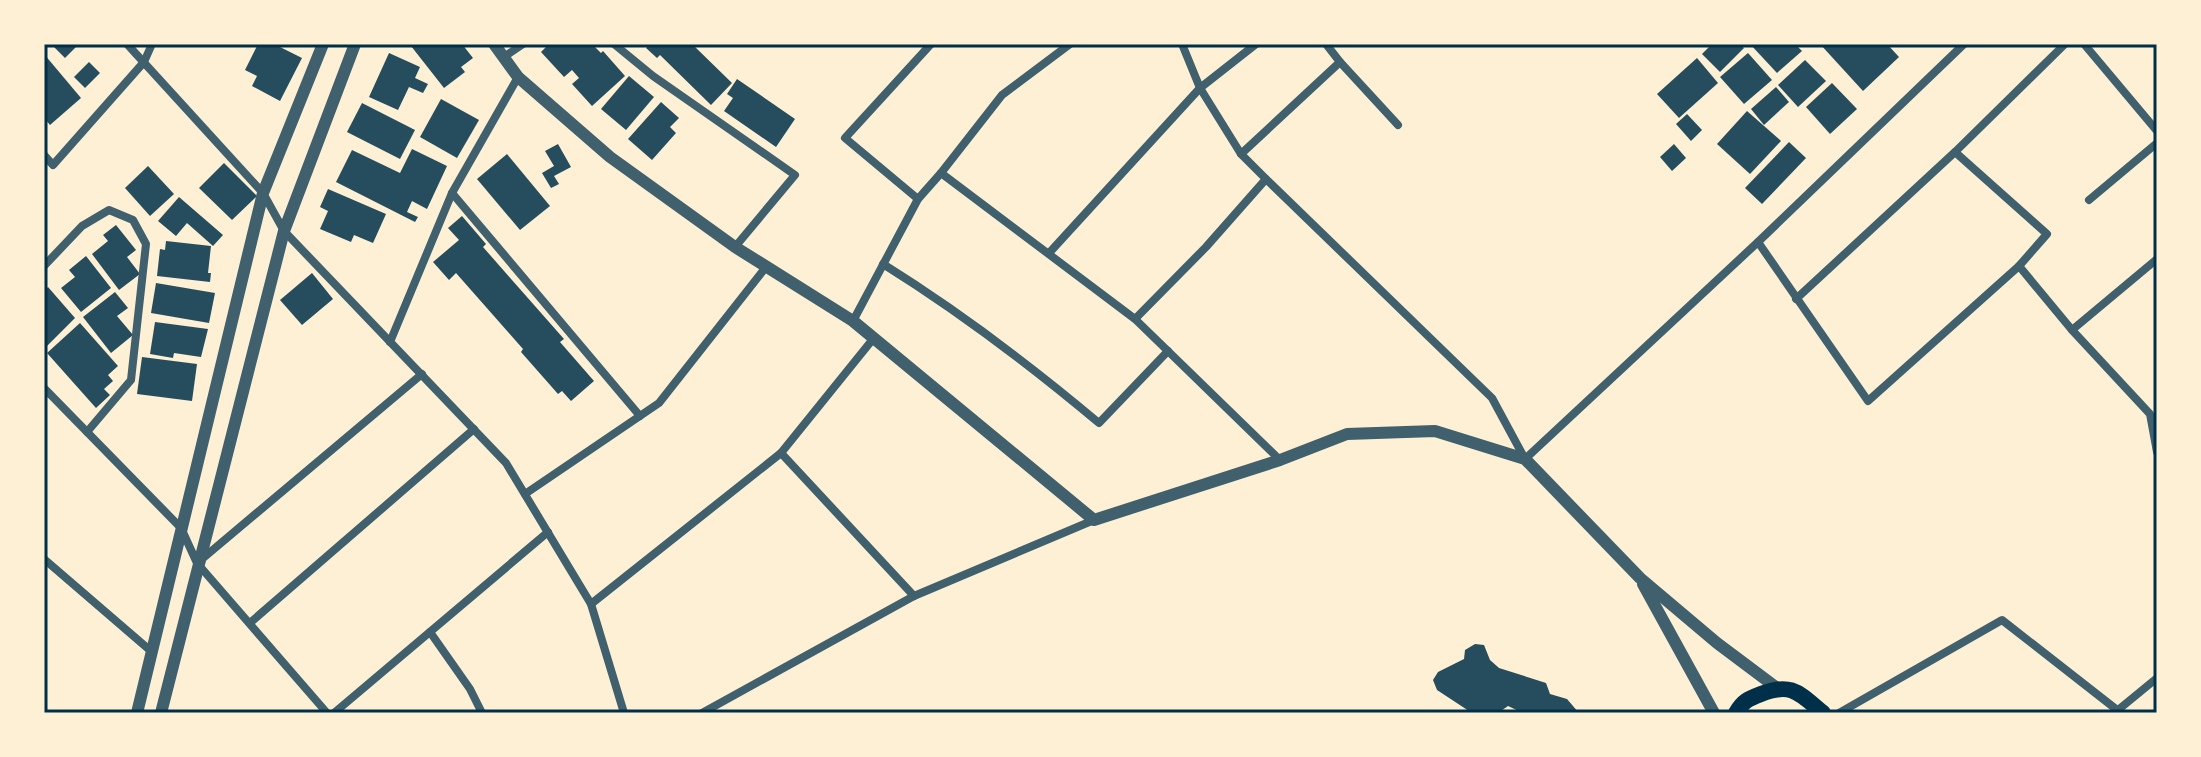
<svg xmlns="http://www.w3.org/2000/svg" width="2201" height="757" font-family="'Alegreya Sans',sans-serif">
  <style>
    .building { fill: #264d5e }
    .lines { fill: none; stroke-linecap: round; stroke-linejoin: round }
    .minor { stroke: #3f606c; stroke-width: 8 }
    .tertiary { stroke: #3f606c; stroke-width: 12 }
    .primary { stroke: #003049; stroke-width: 16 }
    .neatline { fill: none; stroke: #003049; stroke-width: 3 }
  </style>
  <rect width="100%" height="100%" fill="#fdf0d5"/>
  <g class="building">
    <polygon points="51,44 79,44 65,58"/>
    <polygon points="258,44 274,44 302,58 280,101 252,86 257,76 245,70"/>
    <polygon points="413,44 462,44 473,58 461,67 465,72 444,88 411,46"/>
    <polygon points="549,44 592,44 601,53 603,51 625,76 592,106 572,84 579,78 572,70 564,77 541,52"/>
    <polygon points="650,44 692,44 732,83 711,105 660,55 657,58 646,48"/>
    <polygon points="1712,44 1739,44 1744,48 1720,72 1702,54"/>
    <polygon points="1750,44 1795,44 1802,51 1777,73"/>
    <polygon points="1820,44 1887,44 1899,57 1863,91"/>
    <polygon points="389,53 420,67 415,78 428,84 423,93 409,87 398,110 369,97"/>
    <polygon points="1748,53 1772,80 1744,104 1720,77"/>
    <polygon points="44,54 81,98 50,125 44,118"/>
    <polygon points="1697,58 1718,83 1679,118 1657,94"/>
    <polygon points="1805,60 1826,81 1798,107 1778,85"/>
    <polygon points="89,62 100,73 85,88 74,77"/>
    <polygon points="629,76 654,97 626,130 601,109"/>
    <polygon points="737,79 795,119 776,147 724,111 733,98 727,94"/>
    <polygon points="1832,83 1857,109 1830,134 1806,107"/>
    <polygon points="1776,87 1789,102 1764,125 1751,109"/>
    <polygon points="441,99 479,120 457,158 420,137"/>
    <polygon points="661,102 679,118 670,127 676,133 652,160 628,139"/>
    <polygon points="362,103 415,130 400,159 347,132"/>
    <polygon points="1747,111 1781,141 1750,174 1717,144"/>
    <polygon points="1687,114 1702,130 1691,141 1676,124"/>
    <polygon points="1789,142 1806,158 1762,204 1745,188"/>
    <polygon points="558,144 571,167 554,176 559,184 551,188 542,173 554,166 545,151"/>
    <polygon points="1674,144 1686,158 1672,171 1660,157"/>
    <polygon points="412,149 447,166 427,209 412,201 407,212 418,217 415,222 336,182 352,150 400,173"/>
    <polygon points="507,154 550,206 520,230 477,179"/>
    <polygon points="224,163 257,196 232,220 199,188"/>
    <polygon points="148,166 174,194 150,216 125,188"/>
    <polygon points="328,189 386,214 373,243 354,235 351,242 320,229 328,211 320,207"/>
    <polygon points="179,197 223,235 213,246 187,223 176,236 158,221"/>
    <polygon points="462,216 486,244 483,247 564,339 560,342 594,381 571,401 562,391 558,394 521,352 523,349 456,273 449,280 433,262 459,240 448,228"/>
    <polygon points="116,225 136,250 127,257 140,274 119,290 92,254 108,241 103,235"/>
    <polygon points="166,241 211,246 208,273 211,273 210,282 157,276 160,249 165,250"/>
    <polygon points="86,256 111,288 81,312 61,288 75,277 69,270"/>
    <polygon points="312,273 333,299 302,325 280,300"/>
    <polygon points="156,283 215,293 209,323 151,313"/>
    <polygon points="48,287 75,318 44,349 44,291"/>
    <polygon points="115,292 128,308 117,316 133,335 111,353 83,317"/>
    <polygon points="155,322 208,329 201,357 174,353 173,358 150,354"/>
    <polygon points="80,323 118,366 108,375 113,381 104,389 110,395 96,408 47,353"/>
    <polygon points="142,357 197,364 192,401 137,394"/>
    <polygon points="1475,644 1484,645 1490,660 1499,668 1546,683 1550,694 1567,699 1579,713 1523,713 1508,706 1498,713 1472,713 1437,690 1433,680 1438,672 1464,659 1465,650"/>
  </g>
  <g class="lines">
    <g class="minor">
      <polyline points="127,44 263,193 284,231 506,463 591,604 624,713"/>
      <polyline points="614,44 653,76 795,175 735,247"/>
      <polyline points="1182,44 1200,88 1256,44"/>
      <polyline points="2084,44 2157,131"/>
      <polyline points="504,57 523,44"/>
      <polyline points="1340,62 1398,125"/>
      <polyline points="1955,152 2065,44"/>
      <polyline points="44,155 53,165 144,62 152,44"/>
      <polyline points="941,173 1002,95 1070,44"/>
      <polyline points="1266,179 1492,398 1525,459 1758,242 1964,44"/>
      <polyline points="452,193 640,416"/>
      <polyline points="918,199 845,138 931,44"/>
      <polyline points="2089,200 2157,143"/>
      <polyline points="1758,242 1868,401 2019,266 2072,330 2150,414 2157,452"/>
      <polyline points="1050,252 1200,88 1241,154"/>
      <path d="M883 264C960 312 1030 365 1099 423L1168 351"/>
      <polyline points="44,266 82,226 109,210 133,220 146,244 131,380 87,432"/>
      <polyline points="1796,299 1955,152 2047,234 2019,266"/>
      <polyline points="1135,319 1206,247 1266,179 1241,154 1340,62 1326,44"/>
      <polyline points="853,321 918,199 941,173 1135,319 1280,460"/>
      <polyline points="2072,330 2157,259"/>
      <polyline points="390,342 452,193 518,77"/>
      <polyline points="44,388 181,528 197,563 327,713"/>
      <polyline points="781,453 914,596"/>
      <polyline points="525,494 659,403 766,267"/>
      <polyline points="44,559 152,652"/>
      <polyline points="202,559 422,374"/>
      <polyline points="591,604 781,453 873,339"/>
      <polyline points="251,622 474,429"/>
      <polyline points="430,632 470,689 482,713"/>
      <polyline points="2118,710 2157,678"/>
      <polyline points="334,713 548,532"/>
      <polyline points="702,713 914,596 1094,520"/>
      <polyline points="1839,713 2002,620 2121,713"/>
    </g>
    <g class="tertiary">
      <polyline points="494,44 518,77 610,157 735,247 853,321 1094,520 1280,460 1347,434 1435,431 1525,459 1640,578 1717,643 1777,688"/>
      <polyline points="1643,584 1714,713"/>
      <polyline points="137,713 263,193 323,44"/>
      <polyline points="161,713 284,231 355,44"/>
    </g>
    <path class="primary" d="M1736 713C1743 701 1748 699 1761 694 1792 682 1799 693 1823 713"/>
  </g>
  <rect width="2201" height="757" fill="none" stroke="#fdf0d5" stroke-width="92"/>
  <rect x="46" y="46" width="2109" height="665" class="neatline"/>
</svg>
